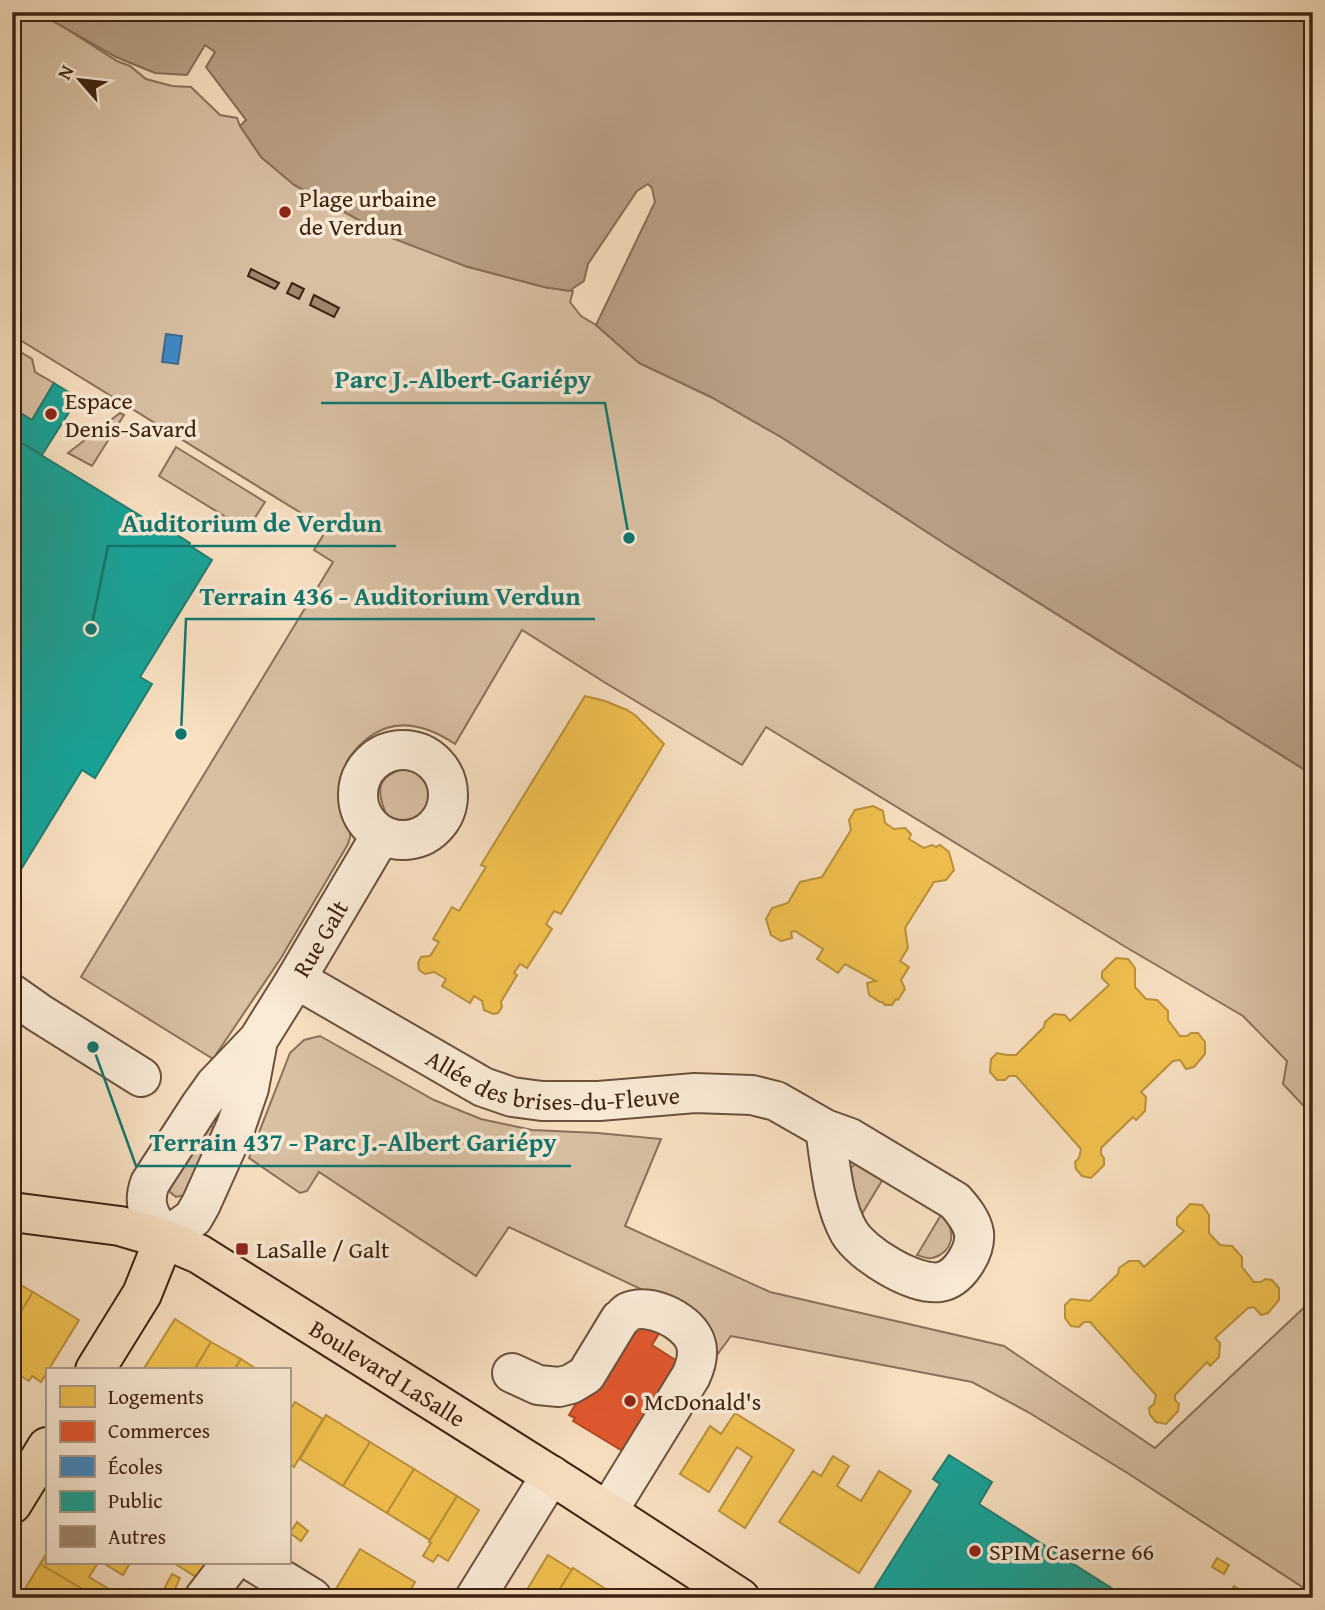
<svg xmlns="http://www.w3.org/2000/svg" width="1325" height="1610" font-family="'Gentium Book Plus',serif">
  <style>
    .green { fill: #d8c0a3; stroke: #8a7159; stroke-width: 2 }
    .water { fill: #b89f84; stroke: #866d55; stroke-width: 2 }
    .homes { fill: #f2c14e; stroke: #bb913b; stroke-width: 2 }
    .shops { fill: #e4572e; stroke: #b24725; stroke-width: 2 }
    .schools { fill: #3f88c5; stroke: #3e698e; stroke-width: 2 }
    .public { fill: #17a398; stroke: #227c6f; stroke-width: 2 }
    .building { fill: #9e856c; stroke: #3c220f; stroke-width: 2 }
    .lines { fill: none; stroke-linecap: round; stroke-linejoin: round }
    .minor-casing { stroke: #6b523c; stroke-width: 42 }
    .major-casing { stroke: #3c220f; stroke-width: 42 }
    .minor { stroke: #faebd7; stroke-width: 38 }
    .major { stroke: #f8e0c1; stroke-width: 38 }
    .poi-dot { fill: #8f2418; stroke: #faebd7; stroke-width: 2.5 }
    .labels { text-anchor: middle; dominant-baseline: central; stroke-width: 7; stroke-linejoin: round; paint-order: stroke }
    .poi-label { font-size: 24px; fill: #3c220f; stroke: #faebd7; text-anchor: start }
    .street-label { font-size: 24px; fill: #3c220f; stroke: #faebd7 }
    .leader { fill: none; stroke: #0f766e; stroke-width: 2.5 }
    .callout-dot { fill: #0f766e; stroke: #faebd7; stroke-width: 2.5 }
    .callout-label { font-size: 26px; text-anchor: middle; font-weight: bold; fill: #0f766e; stroke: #faebd7; stroke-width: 7; stroke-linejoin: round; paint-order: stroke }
  </style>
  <rect width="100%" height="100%" fill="#f8e0c1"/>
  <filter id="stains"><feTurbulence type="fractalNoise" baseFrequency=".00286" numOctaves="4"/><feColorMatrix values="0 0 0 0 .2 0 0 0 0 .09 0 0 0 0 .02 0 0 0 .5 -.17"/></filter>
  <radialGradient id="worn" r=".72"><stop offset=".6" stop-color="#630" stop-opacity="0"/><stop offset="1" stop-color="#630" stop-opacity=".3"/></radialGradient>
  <g class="green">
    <path d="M12 12H37L48 17 117 61 130 66 146 79 172 86 191 87 220 115 237 118 240 126 465 266 544 287 573 291 570 302 581 316 596 325 639 363 711 397 781 437 950 547 1313 775V1116L1283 1084 1287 1061 1243 1016 1124 946 766 727 742 765 604 682 522 630 455 744C413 716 376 718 347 761L352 764C348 775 343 786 344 798 345 815 355 827 348 844L281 958 213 1059 81 977 333 562 314 550 327 529 12 335Z"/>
    <polygon points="12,347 32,359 35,372 54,383 32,420 12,408"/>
    <polygon points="120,413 124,415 92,466 68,453"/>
    <polygon points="176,447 265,502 247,530 159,476"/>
    <path d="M411 767C425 775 439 790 429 806 425 811 422 815 417 818 408 821 398 821 389 821 376 791 373 775 411 767Z"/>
    <polygon points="320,1036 434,1100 481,1119 532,1130 598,1133 661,1139 625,1226 770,1292 1004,1346 1155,1448 1313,1299 1313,1594 1129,1474 1028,1412 972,1382 731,1336 705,1371 643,1290 509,1227 476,1276 319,1172 307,1191 300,1193 249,1158 290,1053 304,1040"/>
    <polygon points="209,1124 214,1128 214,1132 185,1195 176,1197 170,1192 168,1188"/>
    <polygon points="856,1164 883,1179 860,1217 850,1168"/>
    <path d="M941 1215C954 1226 956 1245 940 1255 936 1257 932 1259 928 1258 924 1258 921 1256 917 1255Z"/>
  </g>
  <polygon class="water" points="37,12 1313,12 1313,775 950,547 781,437 711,397 639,363 596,325 655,202 652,188 648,184 637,191 588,264 584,281 569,291 544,287 465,266 392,238 294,185 261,157 240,126 246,120 206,67 215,52 205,45 187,75 155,73 116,57"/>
  <g class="homes">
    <polygon points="585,696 605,701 627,710 635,715 664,744 561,914 554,911 546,924 552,929 527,968 520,964 514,973 517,975 501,1002 502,1007 498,1013 493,1014 484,1010 482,1001 474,996 470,1003 442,986 446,979 434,972 425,974 419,970 418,963 421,957 430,956 439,942 433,939 452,907 459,911 486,867 481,865"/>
    <polygon points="873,806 883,811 885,823 894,829 905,828 911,834 909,839 924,848 932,845 936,847 940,845 949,852 954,870 946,880 934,882 905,928 908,948 900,961 909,967 901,980 905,989 898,1000 896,999 892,1005 885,1005 882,1002 880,1002 869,995 867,983 876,981 845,964 838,973 817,959 823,949 795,931 791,932 792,938 781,941 771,935 766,919 772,908 788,903 800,882 822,877 851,830 849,820 855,810"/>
    <polygon points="1116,958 1128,959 1135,968 1135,987 1146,999 1157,1000 1168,1011 1168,1020 1180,1036 1187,1036 1191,1033 1198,1033 1205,1042 1205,1054 1194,1067 1186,1069 1180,1060 1173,1061 1141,1092 1146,1097 1145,1111 1136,1120 1133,1117 1101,1148 1101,1154 1104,1158 1104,1165 1091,1178 1082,1176 1076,1169 1075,1162 1079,1158 1081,1149 1016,1076 1009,1076 1005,1080 997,1080 990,1072 991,1059 997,1053 1007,1055 1016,1055 1044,1027 1045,1022 1054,1014 1065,1015 1070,1021 1109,985 1102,978 1102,972"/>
    <polygon points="1190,1204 1202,1205 1209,1215 1209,1233 1220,1245 1232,1246 1242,1257 1242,1267 1254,1282 1261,1282 1265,1279 1272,1280 1279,1288 1279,1300 1268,1313 1261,1315 1254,1307 1248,1308 1215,1338 1220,1343 1219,1357 1210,1366 1207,1362 1175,1395 1175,1400 1179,1404 1178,1411 1166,1424 1156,1422 1150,1415 1149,1408 1154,1404 1156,1395 1090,1322 1084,1322 1079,1327 1071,1326 1065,1318 1065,1305 1071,1299 1090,1301 1118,1274 1119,1268 1129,1261 1139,1261 1144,1267 1184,1231 1177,1225 1177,1218"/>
    <polygon points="12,1280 33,1292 12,1326"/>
    <polygon points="33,1292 79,1320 41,1382 32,1376 29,1381 12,1371 12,1326"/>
    <polygon points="175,1319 211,1342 194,1370 143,1370"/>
    <polygon points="211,1342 241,1359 234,1370 194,1370"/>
    <polygon points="241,1359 258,1370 234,1370"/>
    <polygon points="295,1402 323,1419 294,1467 289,1463 289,1412"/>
    <polygon points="735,1413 794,1450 745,1528 719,1511 752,1457 737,1447 709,1492 680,1474 710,1426 721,1434"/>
    <polygon points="326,1415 370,1442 343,1486 300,1459"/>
    <polygon points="370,1442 414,1469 387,1513 343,1486"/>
    <polygon points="833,1456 849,1466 837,1486 861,1501 879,1471 911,1491 859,1573 779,1522 813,1471 821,1476"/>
    <polygon points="414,1469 457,1496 430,1540 387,1513"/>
    <polygon points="457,1496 479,1510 448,1561 438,1555 433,1562 423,1556 431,1543 429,1542 430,1540"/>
    <polygon points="297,1522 308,1531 301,1541 290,1533"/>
    <polygon points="360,1549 415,1582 406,1598 331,1597"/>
    <polygon points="47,1553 47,1563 98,1563 89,1577 124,1598 97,1598 40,1564"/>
    <polygon points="548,1555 572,1570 554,1598 522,1598"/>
    <polygon points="1217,1558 1229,1565 1224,1574 1212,1567"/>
    <polygon points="103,1563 130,1563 123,1575"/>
    <polygon points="174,1563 211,1563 201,1580"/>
    <polygon points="40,1564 94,1596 92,1598 29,1598 22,1594"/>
    <polygon points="573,1568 615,1595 613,1598 554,1598"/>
    <polygon points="172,1574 180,1578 173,1593 164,1589"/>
    <polygon points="1234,1586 1253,1598 1226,1598"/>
  </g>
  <polygon class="shops" points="644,1308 666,1322 652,1345 677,1361 631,1456 573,1421 575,1418 569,1415 580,1397"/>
  <polygon class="schools" points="166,334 182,336 178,364 162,362"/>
  <g class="public">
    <polygon points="54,383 78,398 42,455 20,442 12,454 12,408 32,420"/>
    <polygon points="20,442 170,534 171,531 190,543 189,545 212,560 140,677 152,684 95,778 82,770 12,884 12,454"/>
    <polygon points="949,1455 992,1482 979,1504 1127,1598 869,1597 940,1484 933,1479"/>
  </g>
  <g class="building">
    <polygon points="251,269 279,283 275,289 248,276"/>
    <polygon points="292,283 304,289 299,299 287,293"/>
    <polygon points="314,295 339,308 334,317 310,305"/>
  </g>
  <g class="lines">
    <g class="minor-casing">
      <g id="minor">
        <circle cx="403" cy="795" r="45"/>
        <path id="s1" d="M296 979 483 1087 512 1097 542 1101H599L695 1093 752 1095 776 1101 825 1129 850 1138 955 1201C963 1210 972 1221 974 1233 976 1251 959 1279 940 1282 914 1286 862 1254 849 1232 833 1204 830 1161 825 1129"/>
        <polyline points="12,994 39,1013 141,1077"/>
        <path id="s2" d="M258 1040 249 1088 236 1126 201 1204 193 1218 164 1239C152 1219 141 1207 150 1183L200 1106 215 1085 258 1040 296 979 381 835"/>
        <path d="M512 1373 538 1385 559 1387 571 1384 586 1375 620 1319C622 1318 626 1313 628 1312 649 1302 685 1320 694 1339 700 1351 696 1365 691 1376L608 1511"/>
        <polyline points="255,1563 312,1598"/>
        <polyline points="204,1598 231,1563"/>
        <polyline points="475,1598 551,1475"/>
      </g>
    </g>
    <g class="major-casing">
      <g id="major">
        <path id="s3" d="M12 1212 120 1226 164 1239 199 1254 571 1488 740 1598"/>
        <polyline points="95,1370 142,1294 164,1239"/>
        <polyline points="12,1504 47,1447"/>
      </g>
    </g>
    <use href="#minor" class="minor"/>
    <use href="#major" class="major"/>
  </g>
  <g class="poi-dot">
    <circle cx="285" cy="212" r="7"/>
    <circle cx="51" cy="414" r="7"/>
    <rect x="235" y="1242" width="14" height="14" rx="3.5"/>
    <circle cx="630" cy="1401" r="7"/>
    <circle cx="975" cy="1551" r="7"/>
  </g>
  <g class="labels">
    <g class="poi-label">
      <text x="299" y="198">Plage urbaine<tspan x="299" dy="28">de Verdun</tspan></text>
      <text x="65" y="400">Espace<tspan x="65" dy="28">Denis-Savard</tspan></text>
      <text x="256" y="1249">LaSalle / Galt</text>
      <text x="644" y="1401">McDonald's</text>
      <text x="989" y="1551">SPIM Caserne 66</text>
    </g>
    <g class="street-label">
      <text stroke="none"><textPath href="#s2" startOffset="586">Rue Galt</textPath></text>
      <text stroke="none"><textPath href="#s1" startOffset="284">Allée des brises-du-Fleuve</textPath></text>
      <text stroke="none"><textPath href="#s3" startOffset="416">Boulevard LaSalle</textPath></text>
    </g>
  </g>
  <path class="leader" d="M629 538L605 403H321M91 629L108 546H396M181 734L186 619H595M93 1047L136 1166H571"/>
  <g class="callout-dot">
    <circle cx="629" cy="538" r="7"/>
    <circle cx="91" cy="629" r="7"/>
    <circle cx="181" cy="734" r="7"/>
    <circle cx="93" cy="1047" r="7"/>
  </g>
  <g class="callout-label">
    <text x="463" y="388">Parc J.-Albert-Gariépy</text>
    <text x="252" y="532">Auditorium de Verdun</text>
    <text x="390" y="605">Terrain 436 - Auditorium Verdun</text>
    <text x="353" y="1151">Terrain 437 - Parc J.-Albert Gariépy</text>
  </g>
  <rect width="1325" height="1610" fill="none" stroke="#f8e0c1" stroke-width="42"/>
  <rect x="14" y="14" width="1297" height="1582" fill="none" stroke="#3c220f" stroke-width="3.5"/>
  <rect x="21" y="21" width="1283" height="1568" fill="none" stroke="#3c220f" stroke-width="2"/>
  <rect x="46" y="1368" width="245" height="196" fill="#faebd7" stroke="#ae9b87" stroke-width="2"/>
  <rect x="60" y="1386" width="35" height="21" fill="#f2c14e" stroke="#ae9b87" stroke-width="2"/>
  <text x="108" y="1404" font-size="21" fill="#3c220f">Logements</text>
  <rect x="60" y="1421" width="35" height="21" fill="#e4572e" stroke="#ae9b87" stroke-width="2"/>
  <text x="108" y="1438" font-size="21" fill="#3c220f">Commerces</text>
  <rect x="60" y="1456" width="35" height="21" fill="#3f88c5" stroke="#ae9b87" stroke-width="2"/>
  <text x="108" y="1474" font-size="21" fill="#3c220f">Écoles</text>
  <rect x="60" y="1491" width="35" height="21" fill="#17a398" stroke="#ae9b87" stroke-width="2"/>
  <text x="108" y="1508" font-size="21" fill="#3c220f">Public</text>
  <rect x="60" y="1526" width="35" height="21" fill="#9e856c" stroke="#ae9b87" stroke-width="2"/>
  <text x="108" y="1544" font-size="21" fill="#3c220f">Autres</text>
  <g transform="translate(80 80) rotate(298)" stroke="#faebd7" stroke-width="5" paint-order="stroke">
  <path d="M0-5L12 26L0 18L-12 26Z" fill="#3c220f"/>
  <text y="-10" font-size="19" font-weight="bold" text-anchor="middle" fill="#3c220f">N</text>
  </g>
  <rect width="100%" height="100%" filter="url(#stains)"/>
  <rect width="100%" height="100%" fill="url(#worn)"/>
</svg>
